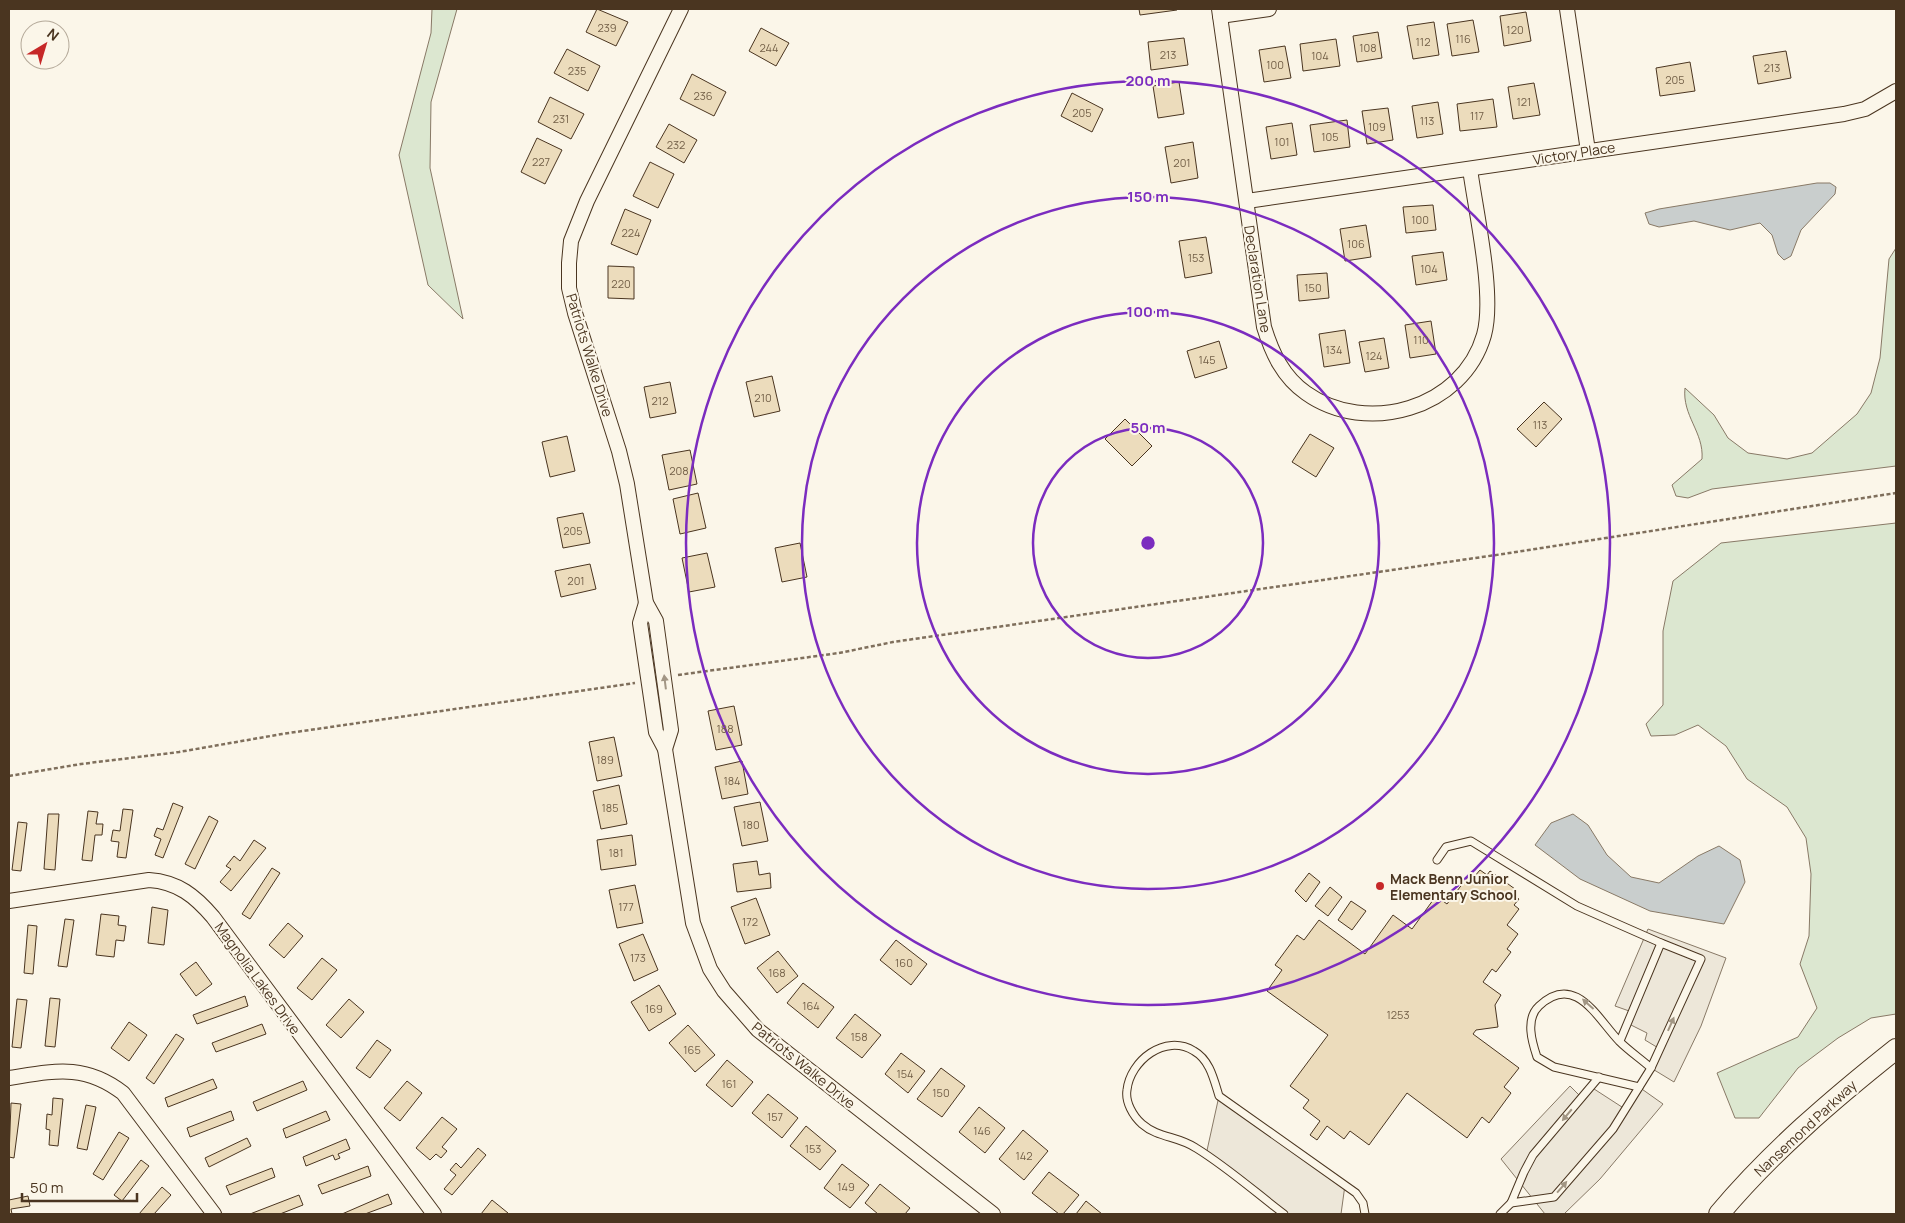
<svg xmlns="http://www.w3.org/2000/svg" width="1905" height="1223" font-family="Manrope,sans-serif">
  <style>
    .green { fill: #dce7d0; stroke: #887966 }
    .parking { fill: #ede7d9; stroke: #887966 }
    .water { fill: #c9cecd; stroke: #887966 }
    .building { fill: #ecdcbc; stroke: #4a3520 }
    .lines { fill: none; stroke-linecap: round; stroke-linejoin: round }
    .service-casing { stroke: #4a3520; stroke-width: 9 }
    .minor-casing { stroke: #4a3520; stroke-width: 16 }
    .secondary-casing { stroke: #4a3520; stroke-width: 22 }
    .path { stroke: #7f6f5c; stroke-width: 2.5; stroke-dasharray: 4 2.5; stroke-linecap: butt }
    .service { stroke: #fbf6e9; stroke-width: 7 }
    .minor { stroke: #fbf6e9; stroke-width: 14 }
    .secondary { stroke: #fbf6e9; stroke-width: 20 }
    .oneway { fill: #a29684 }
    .ring { fill: none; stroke: #7b2cbf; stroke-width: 2.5 }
    .poi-dot { fill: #c62828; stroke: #fbf6e9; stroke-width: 2 }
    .labels { text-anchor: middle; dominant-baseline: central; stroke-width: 4; stroke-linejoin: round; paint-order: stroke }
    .number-label { font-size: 11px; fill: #725f47 }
    .street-label { font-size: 14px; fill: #4a3520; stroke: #fbf6e9 }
    .poi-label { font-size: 14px; font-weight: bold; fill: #4a3520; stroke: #fbf6e9; text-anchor: start }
    .centre { fill: #7b2cbf; stroke: #fbf6e9; stroke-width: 2.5 }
    .ring-label { font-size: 15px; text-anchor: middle; font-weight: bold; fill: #7b2cbf; stroke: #fbf6e9; stroke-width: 4; stroke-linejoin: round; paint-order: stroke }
  </style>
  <rect width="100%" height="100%" fill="#fbf6e9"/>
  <g class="green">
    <polygon points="432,9 457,9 431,102 430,168 463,319 428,285 399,155 431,33"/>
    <path d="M1896 248V466L1712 489 1688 498 1676 496 1672 485 1702 459C1704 432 1682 416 1685 388L1714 415 1728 438 1748 453 1787 459 1812 453 1857 414 1871 393 1880 358 1889 259Z"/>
    <polygon points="1896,523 1896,1014 1871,1018 1838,1038 1798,1068 1759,1118 1735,1118 1717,1073 1798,1037 1817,1008 1800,964 1809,936 1811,874 1806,838 1787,807 1747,779 1726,746 1698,725 1675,735 1651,736 1646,724 1663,705 1663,631 1673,581 1721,543"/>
  </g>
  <g class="parking">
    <polygon points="1648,929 1726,958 1701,1026 1674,1082 1651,1068 1660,1049 1645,1040 1647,1033 1627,1023 1632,1012 1615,1006"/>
    <polygon points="1570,1086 1582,1098 1591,1087 1625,1109 1639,1087 1663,1104 1600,1179 1564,1214 1545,1214 1501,1159"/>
    <polygon points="1219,1096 1345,1185 1341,1214 1284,1214 1206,1155"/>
  </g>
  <g class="water">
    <polygon points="1817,183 1830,183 1836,187 1835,194 1801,230 1791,256 1784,260 1778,254 1772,235 1760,223 1730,230 1694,221 1659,227 1649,224 1645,213 1659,209"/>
    <polygon points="1573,814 1588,825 1607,855 1631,877 1659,883 1698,856 1719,846 1740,860 1745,882 1724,924 1650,911 1580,879 1535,845 1551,823"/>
  </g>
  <g class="building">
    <polygon points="597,9 628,22 616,46 586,32"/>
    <polygon points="1139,9 1176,9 1177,10 1140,15"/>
    <polygon points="1526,12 1531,41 1504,46 1500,16"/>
    <polygon points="1473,20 1479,52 1452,56 1447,24"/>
    <polygon points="1434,22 1439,55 1413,59 1407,26"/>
    <polygon points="761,28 789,43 776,66 749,51"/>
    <polygon points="1378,32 1382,58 1357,62 1353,36"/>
    <polygon points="1184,38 1188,65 1151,70 1148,42"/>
    <polygon points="1336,39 1340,66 1303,71 1300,44"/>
    <polygon points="1285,46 1291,78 1264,82 1259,50"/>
    <polygon points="567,49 600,66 588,91 554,73"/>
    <polygon points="1786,51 1791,78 1758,84 1753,56"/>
    <polygon points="1690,62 1695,91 1660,96 1656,68"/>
    <polygon points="692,74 726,92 714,116 680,99"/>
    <polygon points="1179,82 1184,114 1158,118 1153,86"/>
    <polygon points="1534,83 1540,115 1513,119 1508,87"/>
    <polygon points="1072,93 1103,109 1092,132 1061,116"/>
    <polygon points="550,97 584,114 571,139 538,122"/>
    <polygon points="1493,99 1497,127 1460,131 1457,104"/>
    <polygon points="1438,102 1443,134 1417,138 1412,106"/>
    <polygon points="1388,108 1393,140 1367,144 1362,111"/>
    <polygon points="1347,120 1350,147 1314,152 1310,125"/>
    <polygon points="1292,123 1297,155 1271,159 1266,127"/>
    <polygon points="669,124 697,140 684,163 656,147"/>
    <polygon points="537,138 562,150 545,184 521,172"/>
    <polygon points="1193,142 1198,178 1171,183 1165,147"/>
    <polygon points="650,162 674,174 658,208 633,196"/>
    <polygon points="1433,205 1436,230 1406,233 1403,207"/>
    <polygon points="625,209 651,220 637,255 611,244"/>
    <polygon points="1366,225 1371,257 1345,261 1340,229"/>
    <polygon points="1206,237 1212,273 1185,278 1179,241"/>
    <polygon points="1443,252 1447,280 1416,285 1412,256"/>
    <polygon points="608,266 634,267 634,299 608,298"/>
    <polygon points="1327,273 1329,298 1299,301 1297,275"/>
    <polygon points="1431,321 1436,354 1410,358 1405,325"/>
    <polygon points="1345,330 1350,363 1324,367 1319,334"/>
    <polygon points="1384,338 1389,368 1365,372 1359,342"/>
    <polygon points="1219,341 1227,368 1195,378 1187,351"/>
    <polygon points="772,376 780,411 754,417 746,382"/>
    <polygon points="670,382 676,413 650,418 644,387"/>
    <polygon points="1544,402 1562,419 1536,447 1517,429"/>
    <polygon points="1125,419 1152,446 1132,466 1105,439"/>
    <polygon points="1310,434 1334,448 1316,477 1292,462"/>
    <polygon points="567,436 575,471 550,477 542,442"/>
    <polygon points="690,450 697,484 669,490 662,455"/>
    <polygon points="698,493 706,528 680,534 673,499"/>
    <polygon points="583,513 590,543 563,548 557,518"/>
    <polygon points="800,543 807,577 782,582 775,548"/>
    <polygon points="707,553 715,587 689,592 682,558"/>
    <polygon points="590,564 596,589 561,597 555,571"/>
    <polygon points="734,706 742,745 716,750 708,711"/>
    <polygon points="614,737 622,776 597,781 589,742"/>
    <polygon points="742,761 748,794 722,799 715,767"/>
    <polygon points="619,785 627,824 601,829 593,791"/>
    <polygon points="760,802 768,841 742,846 734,807"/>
    <polygon points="173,803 183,807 163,858 155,855 161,839 154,836 157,828 163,830"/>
    <polygon points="123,809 133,810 126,858 117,857 119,842 111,841 113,830 120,831"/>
    <polygon points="88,811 98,812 96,824 103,824 102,835 95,835 92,861 82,860"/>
    <polygon points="48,814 59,814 55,870 44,869"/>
    <polygon points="209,816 218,821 195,869 185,864"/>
    <polygon points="18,822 27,823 21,871 12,870"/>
    <polygon points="632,835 636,865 601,870 597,840"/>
    <polygon points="254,840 266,848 231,891 220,882 231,869 226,866 234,856 240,861"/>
    <polygon points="757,861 759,875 770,873 771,888 737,892 733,864"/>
    <polygon points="272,868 280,873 250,919 242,914"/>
    <polygon points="1480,870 1487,875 1490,871 1515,889 1512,894 1519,899 1514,905 1519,909 1507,925 1518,934 1507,949 1511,952 1496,972 1492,969 1483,982 1501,995 1495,1005 1498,1027 1476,1030 1473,1034 1519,1068 1504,1087 1511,1093 1489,1123 1482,1117 1467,1138 1407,1093 1369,1145 1350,1131 1344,1139 1327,1126 1317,1140 1310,1135 1320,1121 1303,1108 1309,1100 1290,1086 1328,1035 1267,991 1282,970 1275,965 1297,935 1304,940 1319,920 1365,954 1393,915 1412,929 1436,896 1447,904 1470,874 1474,877"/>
    <polygon points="1309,873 1320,882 1306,902 1295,891"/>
    <polygon points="635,885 643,923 617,928 609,890"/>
    <polygon points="1330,887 1342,897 1328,916 1315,906"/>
    <polygon points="756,898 770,935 745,944 731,907"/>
    <polygon points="1351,901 1366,911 1352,930 1338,920"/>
    <polygon points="152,907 168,910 164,945 148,943"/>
    <polygon points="101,914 119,916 118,925 126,926 124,941 116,940 114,957 96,955"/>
    <polygon points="65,919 74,920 67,967 58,966"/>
    <polygon points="288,923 303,936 284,958 269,945"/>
    <polygon points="28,925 37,926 33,974 24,973"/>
    <polygon points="643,934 658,970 634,981 619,944"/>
    <polygon points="896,940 927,964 911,985 880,960"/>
    <polygon points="778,951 798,976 777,993 757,968"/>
    <polygon points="322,958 337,970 312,1000 297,988"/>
    <polygon points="196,962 212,984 196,996 180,974"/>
    <polygon points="803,983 834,1007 818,1028 787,1003"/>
    <polygon points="659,985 676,1014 649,1031 631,1002"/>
    <polygon points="245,996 248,1006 197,1024 193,1015"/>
    <polygon points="50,998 60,999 55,1047 45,1046"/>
    <polygon points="17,999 27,1000 21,1048 12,1047"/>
    <polygon points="349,999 364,1012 341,1038 326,1025"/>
    <polygon points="855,1014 881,1035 862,1058 836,1038"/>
    <polygon points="129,1022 147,1035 129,1061 111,1048"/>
    <polygon points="262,1024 266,1034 216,1052 212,1043"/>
    <polygon points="688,1025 715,1055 695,1072 669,1043"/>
    <polygon points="176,1034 184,1039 154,1084 146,1078"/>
    <polygon points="377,1040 391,1050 370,1078 356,1068"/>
    <polygon points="901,1053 925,1071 908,1093 885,1074"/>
    <polygon points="727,1060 753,1082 732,1107 706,1085"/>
    <polygon points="941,1068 965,1086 942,1117 917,1099"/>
    <polygon points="213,1079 217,1088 168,1107 165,1098"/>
    <polygon points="303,1081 307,1090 257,1111 253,1102"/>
    <polygon points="407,1081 422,1093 400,1121 384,1108"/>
    <polygon points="768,1094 798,1118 782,1138 752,1113"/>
    <polygon points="53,1098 63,1099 58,1146 49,1145 50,1130 46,1129 47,1114 52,1115"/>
    <polygon points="11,1103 21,1104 14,1158 9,1157"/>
    <polygon points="86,1105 96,1107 87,1150 77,1148"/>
    <polygon points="979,1107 1005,1128 985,1153 959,1132"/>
    <polygon points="231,1111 234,1120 190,1137 187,1128"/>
    <polygon points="326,1111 330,1120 286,1138 283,1129"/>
    <polygon points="442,1117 457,1129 442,1147 447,1151 441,1158 436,1154 430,1160 416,1148"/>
    <polygon points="806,1126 836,1151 820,1170 790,1146"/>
    <polygon points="1023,1130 1048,1151 1024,1180 999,1159"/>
    <polygon points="119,1132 129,1138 103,1180 93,1174"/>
    <polygon points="247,1138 251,1146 209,1167 205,1158"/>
    <polygon points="346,1139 350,1149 338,1154 340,1158 335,1160 333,1155 306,1166 303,1157"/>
    <polygon points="478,1148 486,1155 452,1195 444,1189 456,1175 450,1170 456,1163 461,1168"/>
    <polygon points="141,1160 149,1166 122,1201 114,1195"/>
    <polygon points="842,1164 869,1185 850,1208 824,1188"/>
    <polygon points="368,1166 371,1176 322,1194 318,1185"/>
    <polygon points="272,1168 275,1177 230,1195 226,1186"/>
    <polygon points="1049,1172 1079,1195 1063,1214 1059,1214 1032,1193"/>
    <polygon points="880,1184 910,1208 905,1214 878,1214 865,1203"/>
    <polygon points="162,1187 171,1195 154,1214 139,1214"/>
    <polygon points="388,1194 392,1204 365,1214 342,1214"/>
    <polygon points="299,1195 303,1205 280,1214 250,1214"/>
    <polygon points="28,1196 30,1206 11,1209 12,1214 9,1214 9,1200"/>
    <polygon points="492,1200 508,1213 507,1214 481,1214"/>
    <polygon points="1086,1201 1102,1214 1076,1214"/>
  </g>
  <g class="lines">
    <g class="service-casing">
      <g id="service">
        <polyline points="1437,860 1446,847 1471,841 1577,906 1661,943"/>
        <polyline points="1599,1077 1533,1155 1524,1172 1511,1203 1554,1197 1613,1129 1651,1068 1701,959 1661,943 1620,1041"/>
        <path d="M1639 1087 1554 1067 1537 1057C1532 1042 1525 1019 1539 1006 1575 972 1597 1018 1619 1041 1629 1051 1641 1059 1651 1068"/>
        <path d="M1284 1214C1255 1192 1227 1167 1196 1148 1178 1136 1158 1138 1142 1124 1133 1116 1125 1102 1127 1090 1130 1061 1165 1033 1194 1051 1210 1060 1214 1080 1219 1096L1356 1193 1363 1203 1365 1214"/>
        <polyline points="1500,1214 1511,1203"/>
      </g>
    </g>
    <g class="minor-casing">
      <g id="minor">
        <path d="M1219 9 1264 327C1272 353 1283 377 1306 393 1366 436 1463 409 1484 335 1495 296 1476 213 1470 169"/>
        <polyline points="1567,9 1588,151"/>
        <polyline points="1220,16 1269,9"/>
        <polyline points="1247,201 1844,114 1865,109 1896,91"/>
        <polyline points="646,603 640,623 656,732 665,749 693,923 710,969 724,991 758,1030 993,1214"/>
        <polyline points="665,749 671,730 656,621 646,603 627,484 619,451 575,313 569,288 569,263 571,241 587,201 681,9"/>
        <path d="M9 901 149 880C178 882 195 896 213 917L434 1214"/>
        <path d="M9 1078C54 1071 84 1063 123 1093L214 1214"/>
      </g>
    </g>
    <g class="secondary-casing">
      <path id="secondary" d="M1719 1214C1771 1152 1833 1099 1896 1049"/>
    </g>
    <g class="path">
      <polyline points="678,675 839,653 893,642 1503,554 1896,493"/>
      <polyline points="9,776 81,764 179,752 282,734 635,683"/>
    </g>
    <use href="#service" class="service"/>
    <use href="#minor" class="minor"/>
    <use href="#secondary" class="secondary"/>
  </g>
  <defs><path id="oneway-solid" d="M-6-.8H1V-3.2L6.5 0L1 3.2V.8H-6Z" transform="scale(1.25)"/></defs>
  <g class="oneway">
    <use href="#oneway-solid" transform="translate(665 682) rotate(-97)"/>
    <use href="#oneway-solid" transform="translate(1588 1004) rotate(-138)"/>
    <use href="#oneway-solid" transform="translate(1671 1024) rotate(-66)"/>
    <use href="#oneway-solid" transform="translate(1567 1115) rotate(130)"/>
    <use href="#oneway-solid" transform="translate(1562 1187) rotate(-49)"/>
  </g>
  <g class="ring">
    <circle cx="1148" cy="543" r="115"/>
    <circle cx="1148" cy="543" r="231"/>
    <circle cx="1148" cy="543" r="346"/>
    <circle cx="1148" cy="543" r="462"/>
  </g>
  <circle class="poi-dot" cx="1380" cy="886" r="5"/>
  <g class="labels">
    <g class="number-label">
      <text x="607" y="27">239</text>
      <text x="1515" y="29">120</text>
      <text x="1463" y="38">116</text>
      <text x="1423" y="41">112</text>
      <text x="769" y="47">244</text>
      <text x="1368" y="47">108</text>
      <text x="1168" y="54">213</text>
      <text x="1320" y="55">104</text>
      <text x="1275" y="64">100</text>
      <text x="1772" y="67">213</text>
      <text x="577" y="70">235</text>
      <text x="1675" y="79">205</text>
      <text x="703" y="95">236</text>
      <text x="1524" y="101">121</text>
      <text x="1082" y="112">205</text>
      <text x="1477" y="115">117</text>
      <text x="561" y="118">231</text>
      <text x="1427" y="120">113</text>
      <text x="1377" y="126">109</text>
      <text x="1330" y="136">105</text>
      <text x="1282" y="141">101</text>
      <text x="676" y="144">232</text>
      <text x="541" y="161">227</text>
      <text x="1182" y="162">201</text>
      <text x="1420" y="219">100</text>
      <text x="631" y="232">224</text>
      <text x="1356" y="243">106</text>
      <text x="1196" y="257">153</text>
      <text x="1429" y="268">104</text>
      <text x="621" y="283">220</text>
      <text x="1313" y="287">150</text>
      <text x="1421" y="339">110</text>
      <text x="1334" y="349">134</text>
      <text x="1374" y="355">124</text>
      <text x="1207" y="359">145</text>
      <text x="763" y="397">210</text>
      <text x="660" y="400">212</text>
      <text x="1540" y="424">113</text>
      <text x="679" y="470">208</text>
      <text x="573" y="530">205</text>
      <text x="576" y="580">201</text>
      <text x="725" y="728">188</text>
      <text x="605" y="759">189</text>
      <text x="732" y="780">184</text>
      <text x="610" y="807">185</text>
      <text x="751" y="824">180</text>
      <text x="616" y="852">181</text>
      <text x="626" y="906">177</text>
      <text x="750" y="921">172</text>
      <text x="638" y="957">173</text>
      <text x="904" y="962">160</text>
      <text x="777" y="972">168</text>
      <text x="811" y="1005">164</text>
      <text x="654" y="1008">169</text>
      <text x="1398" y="1014">1253</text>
      <text x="859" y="1036">158</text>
      <text x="692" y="1049">165</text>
      <text x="905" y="1073">154</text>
      <text x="729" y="1083">161</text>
      <text x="941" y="1092">150</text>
      <text x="775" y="1116">157</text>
      <text x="982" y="1130">146</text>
      <text x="813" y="1148">153</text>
      <text x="1024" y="1155">142</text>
      <text x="846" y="1186">149</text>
    </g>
    <g class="street-label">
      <text transform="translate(1574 153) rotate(-9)">Victory Place</text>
      <text transform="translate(1258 279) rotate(81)">Declaration Lane</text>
      <text transform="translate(590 355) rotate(73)">Patriots Walke Drive</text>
      <text transform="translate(258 978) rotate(54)">Magnolia Lakes Drive</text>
      <text transform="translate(804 1065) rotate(39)">Patriots Walke Drive</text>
      <text transform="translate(1805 1128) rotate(-43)">Nansemond Parkway</text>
    </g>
    <g class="poi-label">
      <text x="1390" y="878">Mack Benn Junior<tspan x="1390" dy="16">Elementary School</tspan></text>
    </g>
  </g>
  <circle cx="1148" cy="543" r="8" class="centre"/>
  <g class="ring-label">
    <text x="1148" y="86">200 m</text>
    <text x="1148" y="202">150 m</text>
    <text x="1148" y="317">100 m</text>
    <text x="1148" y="433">50 m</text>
  </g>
  <rect width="1905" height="1223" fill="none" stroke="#4a3520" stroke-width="20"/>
  <g transform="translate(45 45) rotate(38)"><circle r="24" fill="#fbf6e9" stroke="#b4a999"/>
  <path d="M0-4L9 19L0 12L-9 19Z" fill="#c62828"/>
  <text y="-8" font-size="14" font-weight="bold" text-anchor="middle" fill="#4a3520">N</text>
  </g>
  <path d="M22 1193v8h115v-8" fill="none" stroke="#4a3520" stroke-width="2.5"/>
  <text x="30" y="1193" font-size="15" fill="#4a3520" stroke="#fbf6e9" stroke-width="4" paint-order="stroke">50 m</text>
</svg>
